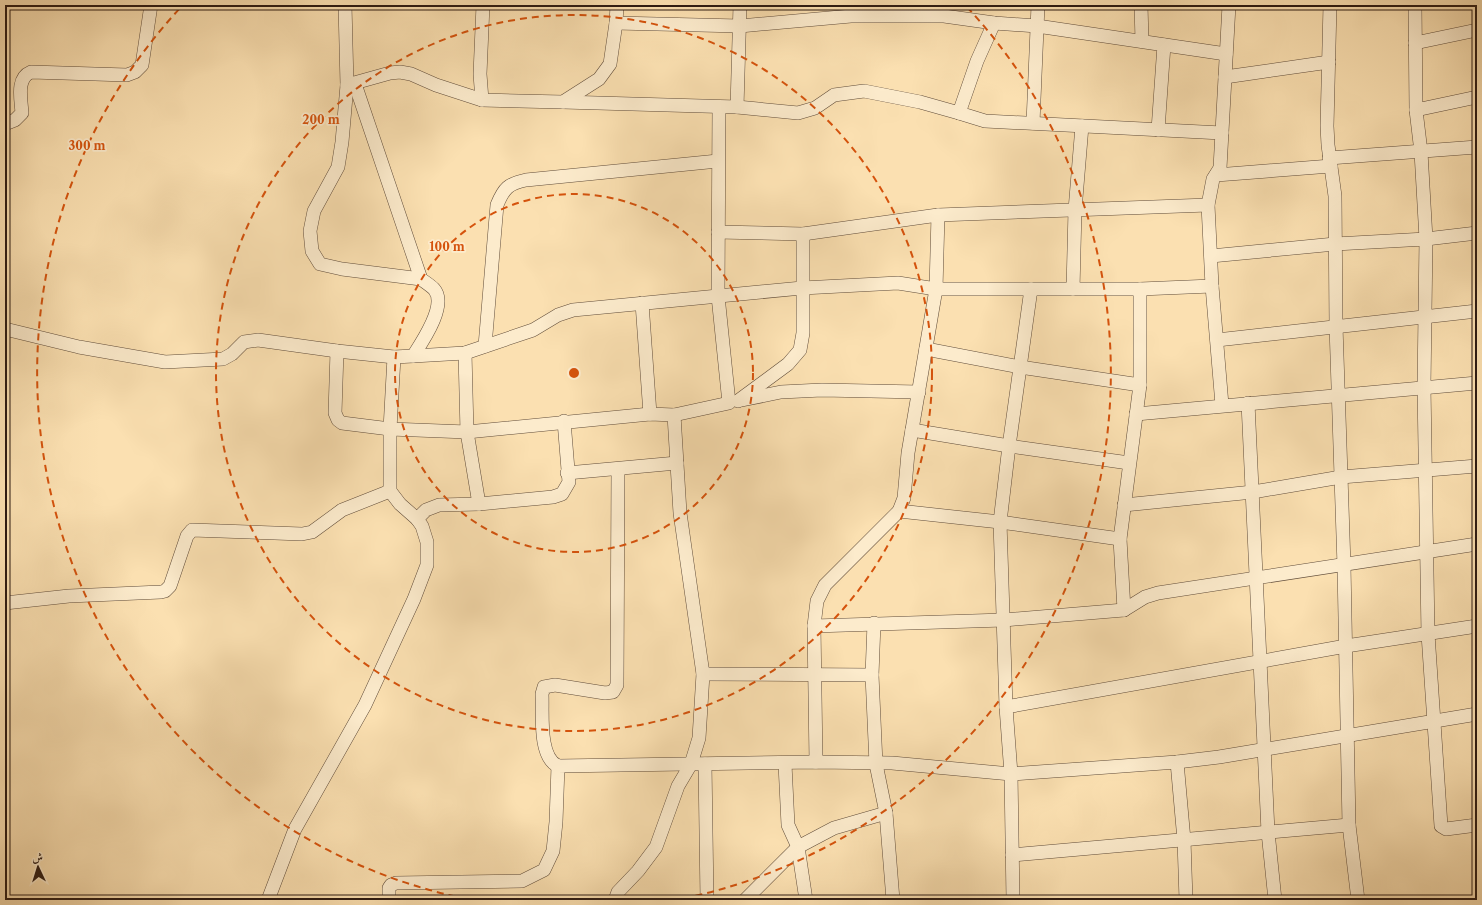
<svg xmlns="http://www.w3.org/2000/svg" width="1482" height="905" font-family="'Libre Caslon Text',Amiri,serif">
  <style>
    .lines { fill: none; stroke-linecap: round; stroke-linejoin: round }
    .minor-casing { stroke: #604c3a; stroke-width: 14 }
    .minor { stroke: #fcebcc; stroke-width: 13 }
    .ring { fill: none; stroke: #d5530d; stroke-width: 2; stroke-dasharray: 7 5 }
    .centre { fill: #d5530d; stroke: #fcebcc; stroke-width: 2 }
    .ring-label { font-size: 12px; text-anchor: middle; font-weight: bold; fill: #d5530d; stroke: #fcebcc; stroke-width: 3.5; stroke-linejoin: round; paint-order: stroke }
  </style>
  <rect width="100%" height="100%" fill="#fbe0b1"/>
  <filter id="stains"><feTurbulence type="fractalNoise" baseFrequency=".005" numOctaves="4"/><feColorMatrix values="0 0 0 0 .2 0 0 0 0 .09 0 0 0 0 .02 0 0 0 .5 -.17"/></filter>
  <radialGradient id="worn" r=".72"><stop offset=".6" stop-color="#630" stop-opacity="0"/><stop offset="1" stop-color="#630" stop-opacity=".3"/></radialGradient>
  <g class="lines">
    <g class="minor-casing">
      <g id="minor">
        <polyline points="345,5 347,85 342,142 338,167 314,211 310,231 312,251 320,264 342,269 421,279"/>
        <polyline points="1141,5 1142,41"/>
        <polyline points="1330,5 1327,126 1328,145 1335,196 1336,326 1344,566 1349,825 1358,900"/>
        <polyline points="1415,5 1416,110 1477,97"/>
        <polyline points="616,23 740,26 851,16 944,16 994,23 1037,26 1226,54"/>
        <polyline points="1415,43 1477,30"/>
        <polyline points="1225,77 1329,62"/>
        <polyline points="347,85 390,73 400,72 411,74 436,85 482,100 563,102 599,79 610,64 616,23 617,5"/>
        <polyline points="482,100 480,74 483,5"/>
        <polyline points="563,102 737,107 798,113 815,108 834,95 864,91 920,102 959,113 977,61 994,23"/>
        <polyline points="737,107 740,5"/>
        <polyline points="1416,110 1421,152 1426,239 1477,233"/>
        <polyline points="959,113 985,121 1222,133"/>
        <polyline points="1033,123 1038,5"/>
        <path d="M5 124 15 120 22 113C21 99 16 78 31 72L127 75 135 72 142 65 151 5"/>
        <polyline points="1158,130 1164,45"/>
        <polyline points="1329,158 1477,147"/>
        <polyline points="1216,175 1331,166"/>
        <polyline points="718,232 803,234 938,215 1208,205"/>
        <polyline points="1211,256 1335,244 1426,239 1424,387 1428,634 1441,826 1446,829 1477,825"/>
        <polyline points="1073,289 1075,210 1082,126"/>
        <polyline points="642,303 650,414"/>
        <path d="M5 329 79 347 165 362 223 359 232 354 244 342 258 340 337 351 394 357 413 356C422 342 448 305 434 289 430 285 425 282 421 279L355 84"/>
        <polyline points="1217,340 1477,311"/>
        <path d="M485 346 497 205C504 188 508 184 526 180L718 161"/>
        <polyline points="926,349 1020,367 1140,385"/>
        <polyline points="337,351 335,413 338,420 342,423 390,429 467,432 650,414 674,415 729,403 718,296 719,107"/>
        <polyline points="465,353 467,432 479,504"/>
        <polyline points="413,356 465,353 533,330 558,315 573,310 802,288 898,283 936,289 1140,289 1212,286"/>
        <polyline points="742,400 781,392 822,390 919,392"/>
        <polyline points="738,401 788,364 800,350 803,333 803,234"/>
        <polyline points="1248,403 1268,832 1275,900"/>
        <polyline points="1222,405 1212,286 1208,205 1213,179 1220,168 1229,5"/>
        <polyline points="1136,414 1477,383"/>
        <polyline points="912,430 1009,446 1129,463"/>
        <polyline points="567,473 677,463"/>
        <polyline points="1124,505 1253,492 1341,477 1477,466"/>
        <polyline points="899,511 1000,522 1120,539"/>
        <polyline points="417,519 426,510 439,505 479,504 553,497 562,494 569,482 564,421"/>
        <polyline points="5,603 69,596 161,592 165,591 170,586 187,536 192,530 302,534 312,532 342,510 390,491"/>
        <polyline points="1124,610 1120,539 1140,385 1140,289"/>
        <polyline points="874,623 872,675 876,764 886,813 893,900"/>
        <polyline points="814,626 1004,620 1124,610 1145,597 1158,593 1477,544"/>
        <polyline points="703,674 872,675"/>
        <polyline points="1006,707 1346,646 1477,626"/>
        <polyline points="816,762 814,626 817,601 825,585 899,511 904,498 908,453 936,289 938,215"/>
        <polyline points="1177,762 1184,840 1186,900"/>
        <polyline points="705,764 707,900"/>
        <polyline points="785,764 788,825 798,847 806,900"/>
        <path d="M558 766C538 757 543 713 542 694L544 687 555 685 605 693 613 692 617 685 618 469"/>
        <polyline points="1012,855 1349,825"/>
        <polyline points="268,900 295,829 365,705 414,599 427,565 427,542 422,526 417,519 400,504 390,491 390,429 394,357"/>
        <polyline points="389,900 389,888 391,885 396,883 522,881 544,870 553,851 556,822 558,766 816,762 892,763 1011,774 1177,762 1219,757 1477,714"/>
        <polyline points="615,900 618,892 638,871 656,847 678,786 691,764 699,738 703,674 680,513 674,415"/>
        <polyline points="745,900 798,847 834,828 886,813"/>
        <polyline points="1013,900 1011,774 1006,707 1000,522 1009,446 1031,289"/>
      </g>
    </g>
    <use href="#minor" class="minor"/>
  </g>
  <g class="ring">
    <circle cx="574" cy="373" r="179"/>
    <circle cx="574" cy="373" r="358"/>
    <path d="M467 899A537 537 0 0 1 181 7M967 7A537 537 0 0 1 681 899"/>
  </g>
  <circle cx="574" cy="373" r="6" class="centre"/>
  <g class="ring-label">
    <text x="321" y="124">200 m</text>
    <text x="87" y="150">300 m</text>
    <text x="447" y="251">100 m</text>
  </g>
  <rect width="1482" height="905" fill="none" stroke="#fbe0b1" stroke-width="20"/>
  <rect x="6" y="6" width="1470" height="893" fill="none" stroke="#2c1a12" stroke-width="2"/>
  <rect x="10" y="10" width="1462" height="885" fill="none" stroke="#2c1a12"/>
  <g transform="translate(38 867) rotate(356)" stroke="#fcebcc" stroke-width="3" paint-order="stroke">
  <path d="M0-3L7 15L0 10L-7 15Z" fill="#2c1a12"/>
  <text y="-6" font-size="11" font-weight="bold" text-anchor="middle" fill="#2c1a12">ش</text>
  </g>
  <rect width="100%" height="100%" filter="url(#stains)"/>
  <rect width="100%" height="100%" fill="url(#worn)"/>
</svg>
